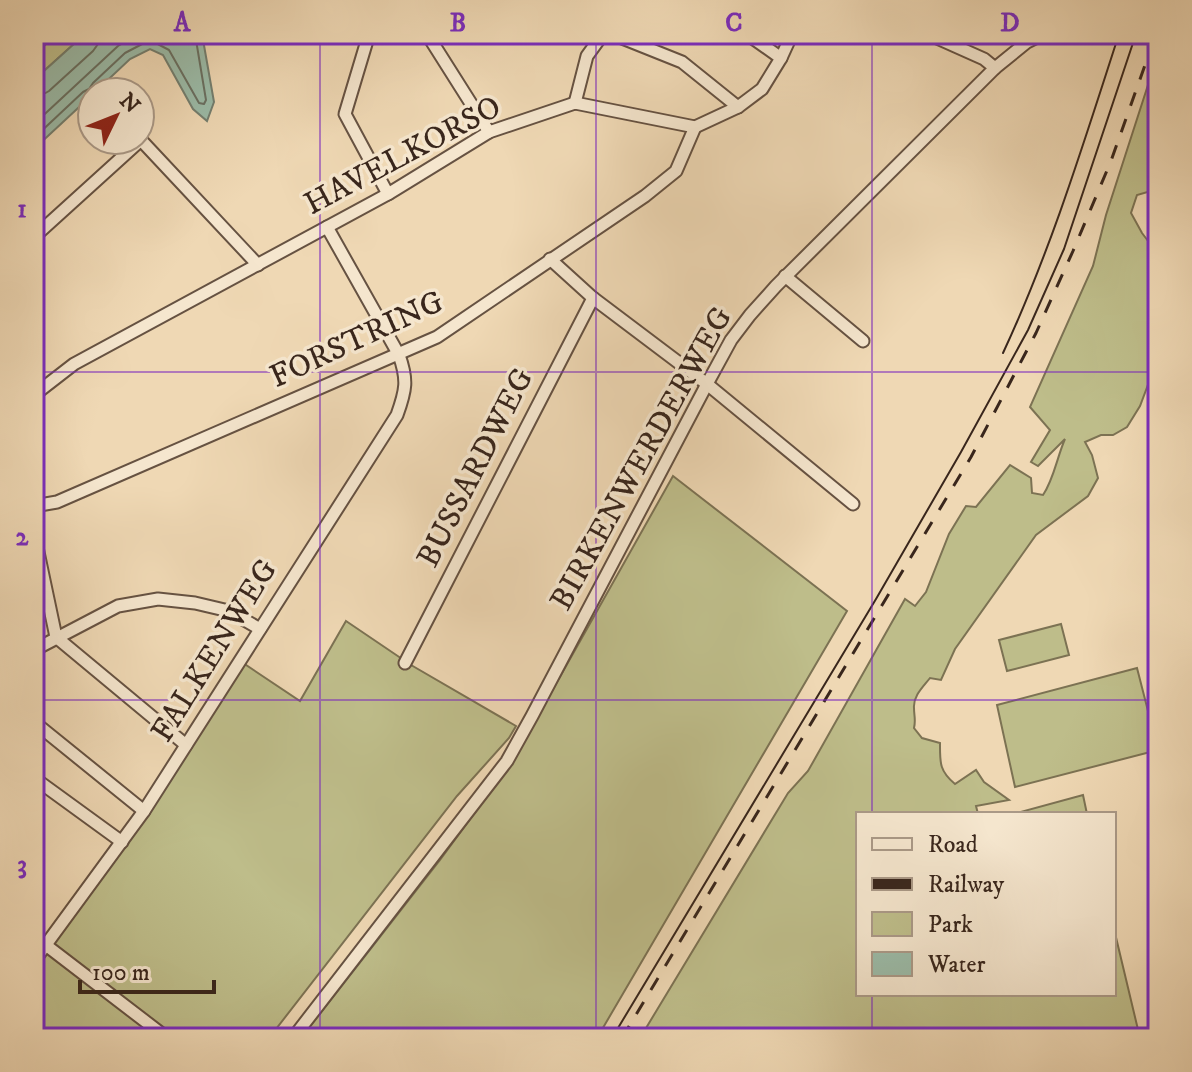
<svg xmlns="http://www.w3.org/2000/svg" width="1192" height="1072" font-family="'IM FELL DW Pica',serif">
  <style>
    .green { fill: #bebd8a; stroke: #7c7253; stroke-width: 2 }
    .water { fill: #9bbba8; stroke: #747f70; stroke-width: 2 }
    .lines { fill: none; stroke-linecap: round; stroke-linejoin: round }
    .shore { stroke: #6a7062; stroke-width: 2 }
    .minor-casing { stroke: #665242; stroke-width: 15 }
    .minor { stroke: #f5e6ce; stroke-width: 11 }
    .tram { stroke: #39261c; stroke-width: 2 }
    .rail { stroke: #39261c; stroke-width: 3; stroke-dasharray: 14 14; stroke-linecap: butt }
    .grid { fill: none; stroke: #7b2cbf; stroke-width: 2; stroke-opacity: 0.55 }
    .labels { text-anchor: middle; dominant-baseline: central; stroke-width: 7; stroke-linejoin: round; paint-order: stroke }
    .street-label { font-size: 32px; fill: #39261c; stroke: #f5e6ce }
    .neatline { fill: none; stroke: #7b2cbf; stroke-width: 3 }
    .grid-label { font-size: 26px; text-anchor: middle; font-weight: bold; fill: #7b2cbf }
  </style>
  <rect width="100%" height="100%" fill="#efd8b4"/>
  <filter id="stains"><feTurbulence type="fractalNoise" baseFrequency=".0025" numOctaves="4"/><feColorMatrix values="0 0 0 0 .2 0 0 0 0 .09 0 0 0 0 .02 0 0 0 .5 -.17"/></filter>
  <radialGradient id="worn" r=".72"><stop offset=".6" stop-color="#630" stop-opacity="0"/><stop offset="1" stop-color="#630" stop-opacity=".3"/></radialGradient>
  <g class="green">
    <polygon points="57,34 85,34 34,80 34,55"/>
    <path d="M1158 54V189L1137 195 1131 213 1142 233 1158 254V305L1153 313 1158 323V358L1140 406 1127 427 1113 435H1101L1085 442 1092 455 1098 478 1088 496 1036 535 955 649 941 680 930 678C923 687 913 696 914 708 914 716 916 720 914 728L922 738 940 743C940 762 939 771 955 784L976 770 984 782 1009 800 976 806 978 814H858V994H1114V929L1140 1038H640L788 793 808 771 905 599 915 606 926 592 949 534 966 506 976 507 1010 465 1031 478 1032 493 1043 495C1054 479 1057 457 1065 439L1038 466 1031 462 1050 430 1030 407 1093 266 1106 215Z"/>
    <polygon points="673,476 847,611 597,1038 301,1038 440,860 512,762"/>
    <polygon points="346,621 411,665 516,726 509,738 457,796 269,1038 34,1038 34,961 240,661 300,701"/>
    <polygon points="1061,624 1069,655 1007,671 999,640"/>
    <polygon points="1137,668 1158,750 1015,787 997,705"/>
    <polygon points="1083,795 1087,814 1013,814"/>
  </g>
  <polygon class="water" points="85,34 202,34 214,102 207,121 193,109 163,55 150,49 130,59 95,92 92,92 92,95 34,149 34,80"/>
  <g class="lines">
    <g class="shore">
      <polyline points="34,96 42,95 49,91 93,51 98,44 100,34"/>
      <polyline points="34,124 118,46 139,34"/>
      <polyline points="34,138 83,92 89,89 93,83 125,53 146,42 152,41 169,50 199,103 204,104 206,100 195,34"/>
    </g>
    <g class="minor-casing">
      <g id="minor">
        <polyline points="369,34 345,114 388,194"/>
        <polyline points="427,34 489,132"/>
        <polyline points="612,34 682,62 738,107"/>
        <polyline points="747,34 781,58"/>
        <polyline points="928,34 984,59 995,68"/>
        <polyline points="575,103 587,56 603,34"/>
        <polyline points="140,139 258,265"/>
        <polyline points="34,237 141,140"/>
        <polyline points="550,259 593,298 707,384 853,504"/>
        <polyline points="785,276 863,341"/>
        <polyline points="34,395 74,364 388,194 489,132 575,103 695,127 738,107 762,89 781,58 792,34"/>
        <polyline points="34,506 57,502 437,337 645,196 676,171 695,127"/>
        <polyline points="34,533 56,637 186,745"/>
        <polyline points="34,650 118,606 158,599 195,603 229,611 260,629"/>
        <polyline points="405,663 593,298"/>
        <polyline points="34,722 144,811"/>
        <polyline points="34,778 122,842"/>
        <polyline points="34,936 167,1038"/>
        <path d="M34 961 144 811 397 415C406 390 408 380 399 355L327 227"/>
        <polyline points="293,1038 507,761 532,716 707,384 731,340 750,315 776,286 995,68 1027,42 1043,34"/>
      </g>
    </g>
    <use href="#minor" class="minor"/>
    <g class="tram">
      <path d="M1003 353C1051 250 1084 142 1119 34"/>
      <polyline points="612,1038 876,599 961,452 1028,330 1064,249 1136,34"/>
    </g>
    <polyline class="rail" points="622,1038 971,457 1036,333 1073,251 1111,161 1156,34"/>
  </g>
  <path class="grid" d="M320 34V1038M596 34V1038M872 34V814M34 372H1158M34 700H1158M872 994V1038"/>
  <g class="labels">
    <g class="street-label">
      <text transform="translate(403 156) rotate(-28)">HAVELKORSO</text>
      <text transform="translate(357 340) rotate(-25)">FORSTRING</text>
      <text transform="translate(642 459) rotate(-61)">BIRKENWERDERWEG</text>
      <text transform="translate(476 468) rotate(-63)">BUSSARDWEG</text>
      <text transform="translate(215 651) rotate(-58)">FALKENWEG</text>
    </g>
  </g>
  <rect width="1192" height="1072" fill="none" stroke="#efd8b4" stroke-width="88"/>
  <rect x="856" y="812" width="260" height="184" fill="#f5e6ce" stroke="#aa9987" stroke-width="2"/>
  <rect x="872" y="838" width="40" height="12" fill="#f5e6ce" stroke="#aa9987" stroke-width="2"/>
  <text x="928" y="852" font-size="24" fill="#39261c">Road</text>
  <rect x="872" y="878" width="40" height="12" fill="#39261c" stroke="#aa9987" stroke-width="2"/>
  <text x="928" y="892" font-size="24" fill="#39261c">Railway</text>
  <rect x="872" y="912" width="40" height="24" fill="#bebd8a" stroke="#aa9987" stroke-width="2"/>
  <text x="928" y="932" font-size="24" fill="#39261c">Park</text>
  <rect x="872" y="952" width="40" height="24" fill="#9bbba8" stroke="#aa9987" stroke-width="2"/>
  <text x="928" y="972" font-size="24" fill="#39261c">Water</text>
  <g transform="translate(116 116) rotate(47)"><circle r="38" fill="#f5e6ce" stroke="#aa9987" stroke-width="2"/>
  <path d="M0-6L14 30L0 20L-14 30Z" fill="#8f2418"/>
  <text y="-12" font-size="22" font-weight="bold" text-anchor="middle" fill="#39261c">N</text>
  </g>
  <path d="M80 980v12h134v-12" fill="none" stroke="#39261c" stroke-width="4"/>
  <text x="92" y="980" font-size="24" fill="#39261c" stroke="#f5e6ce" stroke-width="6" paint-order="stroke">100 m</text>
  <rect x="44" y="44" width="1104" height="984" class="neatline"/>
  <g class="grid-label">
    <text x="182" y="31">A</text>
    <text x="458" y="31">B</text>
    <text x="734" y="31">C</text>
    <text x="1010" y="31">D</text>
    <text x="22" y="217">1</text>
    <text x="22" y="545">2</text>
    <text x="22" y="873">3</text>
  </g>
  <rect width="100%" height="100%" filter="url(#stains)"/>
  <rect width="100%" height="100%" fill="url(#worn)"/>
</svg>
